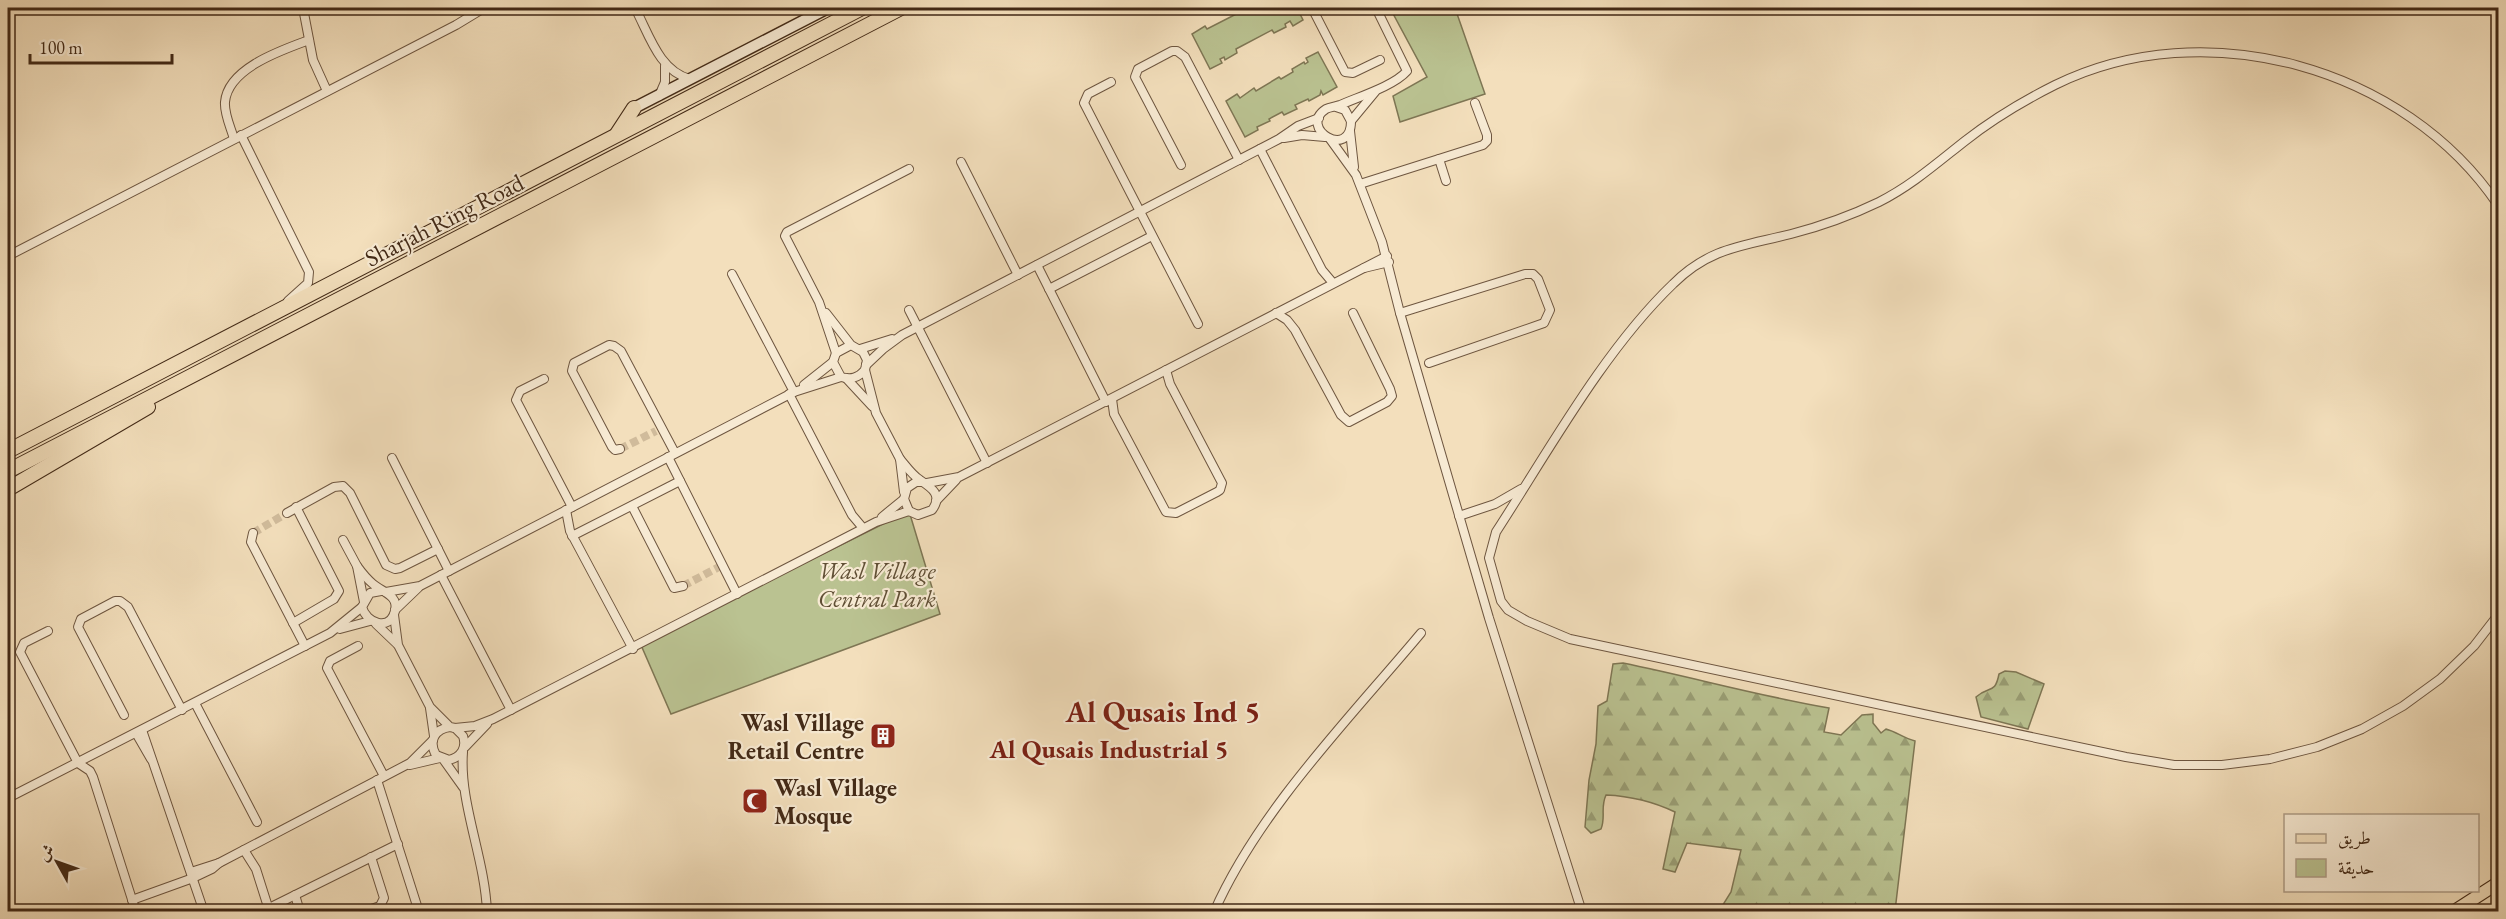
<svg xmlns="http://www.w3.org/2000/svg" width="2506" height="919" font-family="'EB Garamond',Amiri,serif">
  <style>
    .forest { fill: url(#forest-firs); stroke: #7e7654; stroke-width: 1.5 }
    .park { fill: #bac291; stroke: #7e7654; stroke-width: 1.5 }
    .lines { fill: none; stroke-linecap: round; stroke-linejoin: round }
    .street-tunnel { stroke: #d0bb9b; stroke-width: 8; stroke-dasharray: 8 4; stroke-linecap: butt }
    .street-casing { stroke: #6e5640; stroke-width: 10 }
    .secondary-casing { stroke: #422916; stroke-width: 13 }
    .primary-casing { stroke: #422916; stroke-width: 14 }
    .highway-casing { stroke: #422916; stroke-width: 16 }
    .street { stroke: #f7ead3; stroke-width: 8 }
    .secondary { stroke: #f7ead3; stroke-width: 10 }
    .primary { stroke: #f3dfbc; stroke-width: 12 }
    .highway { stroke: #f3dfbc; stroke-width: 14 }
    .labels { text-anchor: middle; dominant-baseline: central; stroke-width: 4.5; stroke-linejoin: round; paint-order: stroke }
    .street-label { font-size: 24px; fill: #422916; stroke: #f7ead3 }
    .park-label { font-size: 24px; font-style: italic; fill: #604f35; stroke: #f7ead3 }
    .poi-label { font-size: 24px; font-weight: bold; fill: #422916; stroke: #f7ead3; text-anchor: end }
    .neighbourhood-label { font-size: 26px; font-weight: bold; fill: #7a1f14; stroke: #f7ead3 }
    .district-label { font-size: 30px; font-weight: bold; fill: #7a1f14; stroke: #f7ead3 }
  </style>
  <defs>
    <pattern id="forest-firs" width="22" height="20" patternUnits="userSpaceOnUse" patternTransform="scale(1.5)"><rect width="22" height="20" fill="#bac291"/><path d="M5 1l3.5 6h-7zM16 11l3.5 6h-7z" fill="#999e75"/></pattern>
  </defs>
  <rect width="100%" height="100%" fill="#f3dfbc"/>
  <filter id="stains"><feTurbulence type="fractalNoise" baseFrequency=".00333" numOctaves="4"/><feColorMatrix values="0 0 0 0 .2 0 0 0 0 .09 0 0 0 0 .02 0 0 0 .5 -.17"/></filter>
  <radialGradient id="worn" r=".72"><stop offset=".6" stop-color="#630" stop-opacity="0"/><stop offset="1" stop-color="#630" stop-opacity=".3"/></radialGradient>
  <g class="forest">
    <path d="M1623 663C1692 677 1759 696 1829 708L1824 732 1841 735 1862 715 1873 714V723L1881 733 1886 729C1897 732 1903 738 1915 741L1895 911H1707L1712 906 1721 908 1731 892 1741 850 1687 843 1675 872 1663 869 1675 812C1654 802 1629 796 1606 795 1600 808 1606 817 1601 829L1591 833 1585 827 1589 780 1596 744 1598 706 1607 701 1613 664Z"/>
    <path d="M2005 671 2016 672 2044 684 2028 729 1981 717 1976 697C1989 685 1995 695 1999 674Z"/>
  </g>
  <g class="park">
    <polygon points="1248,8 1297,8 1303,20 1293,26 1290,21 1285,24 1286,27 1274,33 1272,30 1236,49 1237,53 1225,60 1224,57 1220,59 1222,63 1210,69 1192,34 1205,26 1207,29"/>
    <polygon points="1390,8 1455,8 1485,94 1400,122 1393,96 1427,77"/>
    <polygon points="1318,52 1337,87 1323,95 1321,91 1320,95 1309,101 1308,99 1295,105 1297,109 1284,115 1282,112 1269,119 1270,121 1257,127 1258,130 1245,137 1226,101 1237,94 1240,98 1254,88 1256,91 1279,77 1281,79 1293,72 1292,69 1304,62 1305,64 1308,62 1306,58"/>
    <polygon points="909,511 940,614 671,714 641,645"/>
  </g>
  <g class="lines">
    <g class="street-tunnel">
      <polyline points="620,449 656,431"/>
      <polyline points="253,533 287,513"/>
      <polyline points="683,586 719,567"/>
    </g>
    <g class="street-casing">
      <g id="street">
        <polyline points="303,8 313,60 327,91"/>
        <path d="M635 8C649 34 659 71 690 79"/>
        <polyline points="1312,8 1345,72 1353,73 1380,60"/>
        <polyline points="1111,82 1088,94 1084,103 1198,324"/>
        <polyline points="659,96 665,82 665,66"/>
        <path d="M1336 107 1345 110 1351 121C1351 161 1297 128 1326 109 1330 107 1335 107 1340 105 1358 97 1394 86 1407 71L1376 8"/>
        <polyline points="1351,121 1375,92"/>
        <polyline points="1350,131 1354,167"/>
        <polyline points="241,135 309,272 308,283 288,301"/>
        <polyline points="1284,138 1302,135 1325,137"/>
        <path d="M234 139C231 128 224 114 225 102 228 68 282 50 309 40"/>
        <polyline points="1330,139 1356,175 1382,242 1400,313 1489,618 1582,912"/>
        <polyline points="1260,149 1322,270 1333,283"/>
        <polyline points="1439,159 1446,181"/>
        <polyline points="961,162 1018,275"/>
        <polyline points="1181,165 1135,77 1138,69 1172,51 1177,51 1185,57 1239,160"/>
        <polyline points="1360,184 1483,145 1487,141 1487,135 1475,103"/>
        <path d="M2498 205C2405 67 2205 11 2055 85 2023 101 1993 119 1965 141 1937 163 1911 186 1879 202 1850 216 1822 226 1791 234 1744 246 1710 247 1673 284 1604 350 1548 452 1496 532L1489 558 1501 601 1508 610 1527 621 1570 639 2126 757 2174 765H2222L2270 759 2317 747 2362 729 2403 706 2440 679 2474 646 2498 615"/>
        <polyline points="8,256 456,25 484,8"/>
        <polyline points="1037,265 1106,402"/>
        <polyline points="1364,268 1389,262"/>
        <polyline points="732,274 794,392"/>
        <polyline points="1049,289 1152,236"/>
        <polyline points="909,310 987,463"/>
        <path d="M826 313 851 345 863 352 867 360 865 370C858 378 851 380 841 377L833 362 836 353 851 345"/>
        <polyline points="1276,313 1287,320 1295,330 1341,415 1349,422 1387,402 1392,396 1390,389 1353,313"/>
        <polyline points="1400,313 1525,274 1533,274 1538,279 1550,310 1544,323 1429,363"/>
        <polyline points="860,349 892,339"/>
        <polyline points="836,353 819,302 785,236 787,232 909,169"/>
        <polyline points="866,365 883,349 902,335 1279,139 1298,126 1319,118"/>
        <polyline points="865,370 876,413 900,459 904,492"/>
        <polyline points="846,378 872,406"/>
        <polyline points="544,379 520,391 516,400 572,507"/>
        <polyline points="804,385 833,362"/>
        <polyline points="789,394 852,515 863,528"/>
        <polyline points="1112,399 1114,414 1166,512 1176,513 1217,492 1220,490 1222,483 1170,384 1166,370"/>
        <polyline points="620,449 615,450 612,447 572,371 574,363 609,345 614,346 621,351 675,453"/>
        <polyline points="668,457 737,594"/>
        <polyline points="392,458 449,571"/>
        <path d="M900 459C906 466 912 475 920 480 932 488 943 495 932 510L918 515 909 511 904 499 907 488 916 482H922"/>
        <polyline points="927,483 959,477 1387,256"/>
        <polyline points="936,501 956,480"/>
        <polyline points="632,506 674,588 683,586"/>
        <polyline points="566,510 570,531 633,649"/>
        <polyline points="287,513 334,487 343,486 350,493 386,565 395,569 400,568 438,549"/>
        <polyline points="1459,516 1495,504 1521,489"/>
        <polyline points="882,517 904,499"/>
        <polyline points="253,533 251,542 305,646"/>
        <polyline points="572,536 680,481"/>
        <polyline points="343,540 357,566 364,602"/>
        <path d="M357 566C362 573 367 579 373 584 382 592 399 595 395 611 390 632 366 623 362 607L370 593 381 591"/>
        <polyline points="441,575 511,710"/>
        <polyline points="386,592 420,586 794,392 841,377"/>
        <polyline points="395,610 418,588"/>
        <path d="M394 615 398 645 430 707 450 727 455 728 463 736C467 748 461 757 449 760L436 755C428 741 435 729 450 727"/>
        <polyline points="293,623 334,599 339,591 296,507"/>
        <polyline points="376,624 397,644"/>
        <polyline points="340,629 370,621"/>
        <polyline points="48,631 24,643 20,652 78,763 90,771 93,777 136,912"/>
        <polyline points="358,646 330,661 327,668 384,776"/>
        <polyline points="195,703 257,822"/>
        <polyline points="430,708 434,736"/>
        <polyline points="124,715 78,627 81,619 115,601 120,601 128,607 182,710"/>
        <polyline points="455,728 475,726 493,719 876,522 909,511"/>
        <polyline points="142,730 204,912"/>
        <polyline points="136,733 151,759"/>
        <polyline points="465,747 487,724"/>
        <path d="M463 752C459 803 485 858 487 912"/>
        <polyline points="443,759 463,787"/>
        <polyline points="410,765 440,758"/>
        <polyline points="377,780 419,912"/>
        <polyline points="8,798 330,633 362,607"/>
        <polyline points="244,850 256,869 269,910"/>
        <polyline points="191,872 219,863"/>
        <polyline points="295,895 300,912"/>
        <polyline points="132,900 193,878 212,869 219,863 410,763 433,740"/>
        <polyline points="269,908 398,844"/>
        <polyline points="363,912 380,906 384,898 371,857"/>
        <path d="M1214 912C1259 810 1350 718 1421 633"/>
      </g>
    </g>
    <g class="secondary-casing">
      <polyline id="secondary" points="634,108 828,8"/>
    </g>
    <g class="primary-casing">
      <g id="primary">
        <polyline points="2453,912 2498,883"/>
        <polyline points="2495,912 2498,909"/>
      </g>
    </g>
    <g class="highway-casing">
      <g id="highway">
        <polyline points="617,134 634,108"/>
        <polyline points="8,451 862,8"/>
        <polyline points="8,471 901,8"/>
        <polyline points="8,489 148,407"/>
      </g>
    </g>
    <use href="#street" class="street"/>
    <use href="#secondary" class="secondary"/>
    <use href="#primary" class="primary"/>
    <use href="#highway" class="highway"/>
  </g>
  <defs>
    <g id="building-square" transform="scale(1.35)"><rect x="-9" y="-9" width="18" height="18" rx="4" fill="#8f2418" stroke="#f7ead3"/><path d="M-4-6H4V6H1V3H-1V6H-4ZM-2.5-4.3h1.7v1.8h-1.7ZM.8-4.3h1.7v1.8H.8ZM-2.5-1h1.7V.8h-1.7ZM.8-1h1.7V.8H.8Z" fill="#fff"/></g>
    <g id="mosque-square" transform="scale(1.35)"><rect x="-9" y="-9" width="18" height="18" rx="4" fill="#8f2418" stroke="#f7ead3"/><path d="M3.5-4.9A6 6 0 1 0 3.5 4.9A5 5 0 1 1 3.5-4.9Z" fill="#fff"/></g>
  </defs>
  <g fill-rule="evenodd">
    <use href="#building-square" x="883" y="736"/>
    <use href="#mosque-square" x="755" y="801"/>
  </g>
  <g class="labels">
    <g class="street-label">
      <text transform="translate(444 220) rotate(-27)">Sharjah Ring Road</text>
    </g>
    <g class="park-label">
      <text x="877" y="570">Wasl Village<tspan x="877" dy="28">Central Park</tspan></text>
    </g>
    <g class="poi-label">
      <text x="864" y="722">Wasl Village<tspan x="864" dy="28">Retail Centre</tspan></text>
      <text x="774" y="787" text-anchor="start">Wasl Village<tspan x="774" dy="28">Mosque</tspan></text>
    </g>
    <g class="neighbourhood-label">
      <text x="1109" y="749">Al Qusais Industrial 5</text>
    </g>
    <g class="district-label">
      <text x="1163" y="711">Al Qusais Ind 5</text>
    </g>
  </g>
  <rect width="2506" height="919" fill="none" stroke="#f3dfbc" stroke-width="30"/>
  <rect x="9" y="9" width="2488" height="901" fill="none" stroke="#422916" stroke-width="3"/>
  <rect x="15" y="15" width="2476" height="889" fill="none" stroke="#422916" stroke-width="1.5"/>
  <rect x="2284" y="814" width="195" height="78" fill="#f7ead3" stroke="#af9d87" stroke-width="1.5"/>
  <rect x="2296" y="834" width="30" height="9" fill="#f3dfbc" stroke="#af9d87" stroke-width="1.5"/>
  <text x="2338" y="844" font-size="18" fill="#422916">طريق</text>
  <rect x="2296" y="859" width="30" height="18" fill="#bac291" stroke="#af9d87" stroke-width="1.5"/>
  <text x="2338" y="874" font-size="18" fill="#422916">حديقة</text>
  <g transform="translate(57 862) rotate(310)" stroke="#f7ead3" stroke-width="4.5" paint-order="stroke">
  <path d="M0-4.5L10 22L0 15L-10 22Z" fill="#422916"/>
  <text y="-9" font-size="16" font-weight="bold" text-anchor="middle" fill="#422916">ش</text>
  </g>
  <path d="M30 54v9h142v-9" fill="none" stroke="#422916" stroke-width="3"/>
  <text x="39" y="54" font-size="18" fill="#422916" stroke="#f7ead3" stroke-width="4.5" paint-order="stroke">100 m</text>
  <rect width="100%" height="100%" filter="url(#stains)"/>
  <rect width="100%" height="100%" fill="url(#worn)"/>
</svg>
